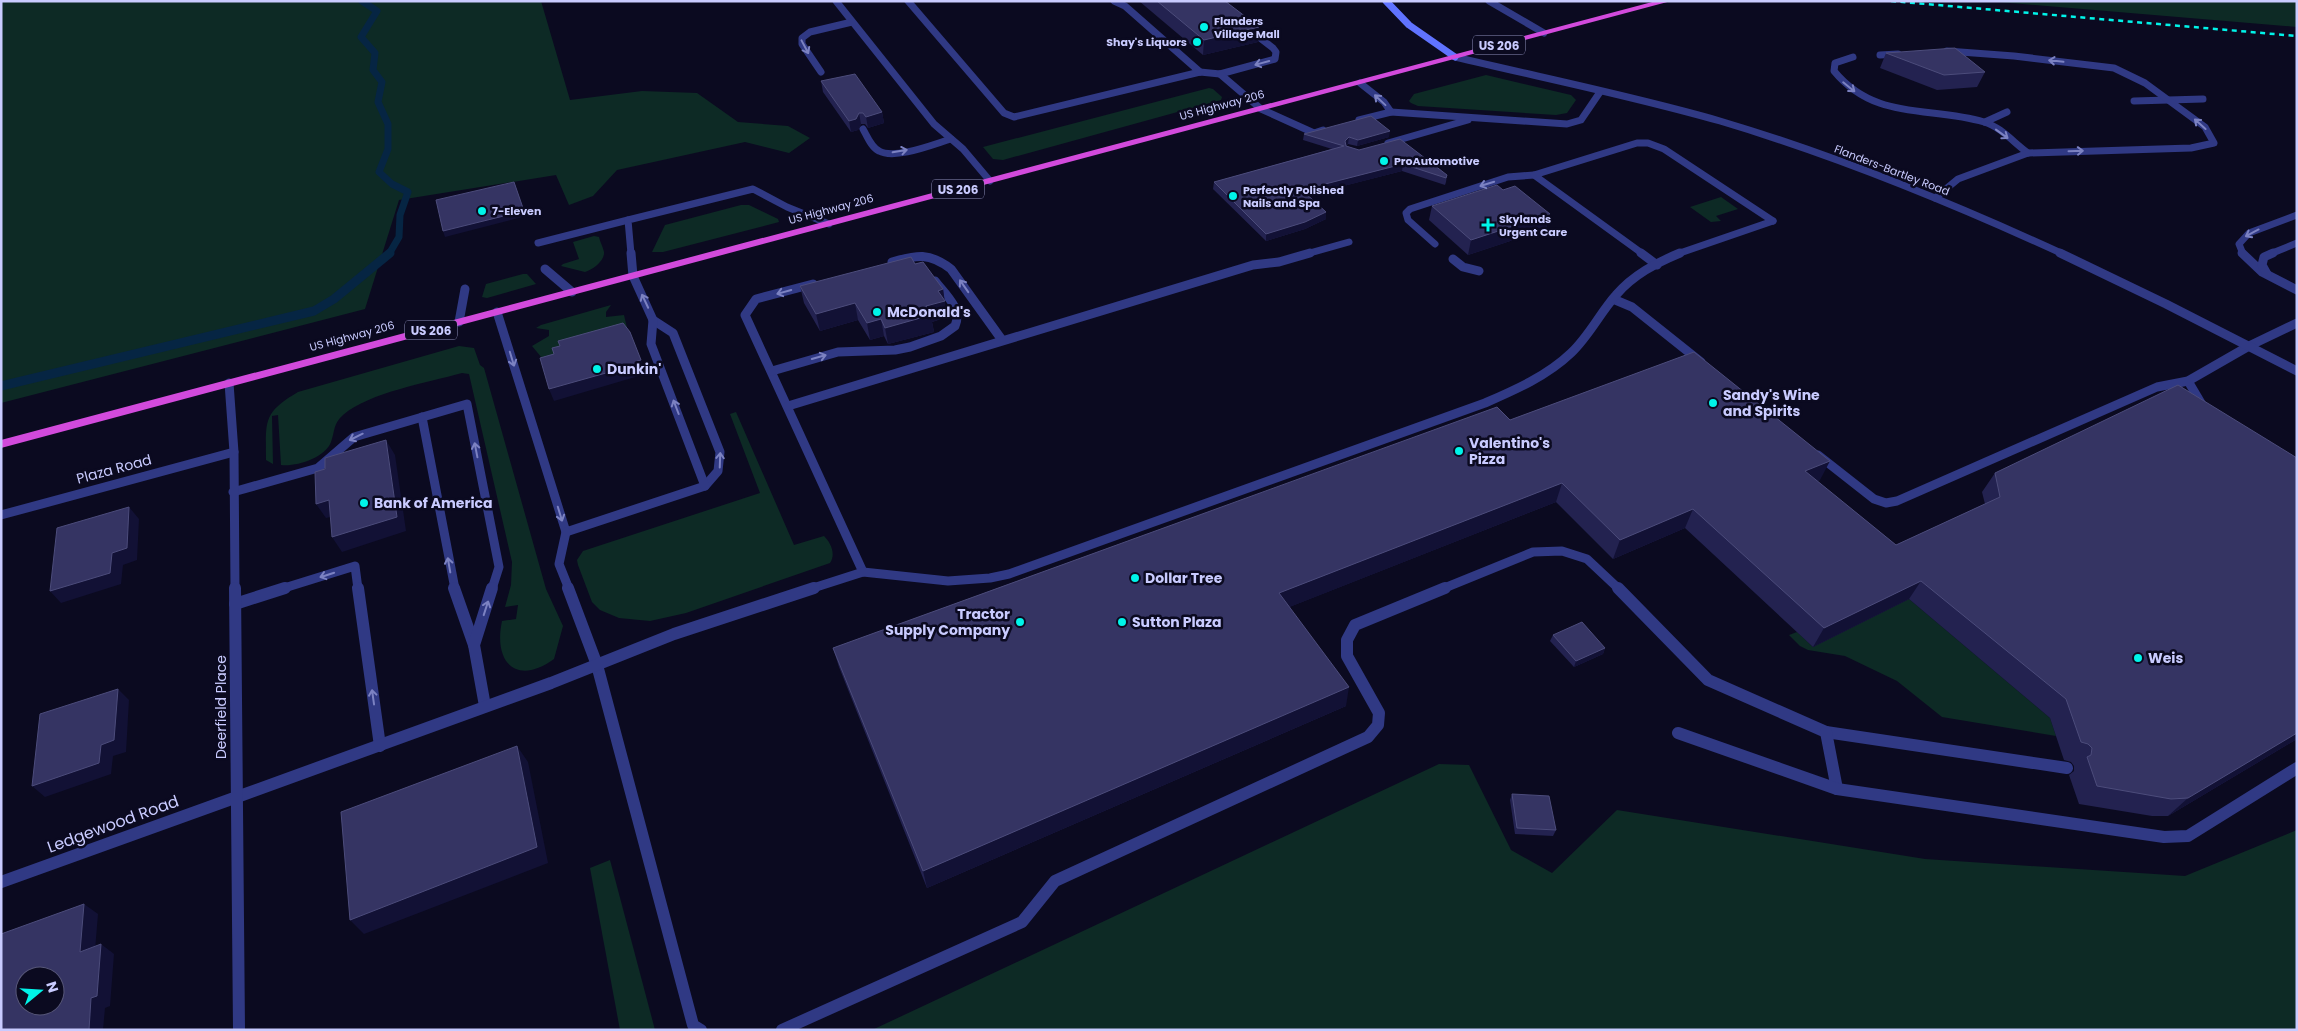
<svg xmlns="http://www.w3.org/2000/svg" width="2298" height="1031" font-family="Poppins,sans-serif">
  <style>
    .green { fill: #0d2a25 }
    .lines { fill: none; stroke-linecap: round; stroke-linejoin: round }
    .stream-far1 { stroke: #062543; stroke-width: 7 }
    .stream { stroke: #062543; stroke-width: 9 }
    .service-far2 { stroke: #303984; stroke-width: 7 }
    .service-far1 { stroke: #303984; stroke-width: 9 }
    .service { stroke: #303984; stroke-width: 12 }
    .minor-far1 { stroke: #303984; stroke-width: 9 }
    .minor { stroke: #303984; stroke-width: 12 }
    .tertiary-far2 { stroke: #303984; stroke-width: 7 }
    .tertiary-far1 { stroke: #303984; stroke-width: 9 }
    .tertiary { stroke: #303984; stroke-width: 12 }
    .secondary { stroke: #6073ff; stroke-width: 7 }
    .trunk { fill: #d24adc; fill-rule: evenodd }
    .rail { stroke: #00f4e9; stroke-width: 2.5; stroke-dasharray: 5 4.5; stroke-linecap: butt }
    .wall { fill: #232250 }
    .shaded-wall { fill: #121135 }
    .building { fill: #353463; stroke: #4c4c7b; fill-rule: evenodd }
    .oneway { stroke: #7c82c2 }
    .poi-dot { fill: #00f4e9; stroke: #0b0a20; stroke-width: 2 }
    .labels { text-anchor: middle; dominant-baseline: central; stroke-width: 5; stroke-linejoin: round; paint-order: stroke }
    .far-poi-label { font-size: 11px; font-weight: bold; fill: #c9cbff; stroke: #0b0a20; text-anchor: start }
    .far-street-label { font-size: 11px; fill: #c9cbff; stroke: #0b0a20 }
    .shield { fill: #0b0a20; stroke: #9091bc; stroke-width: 1 }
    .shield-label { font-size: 12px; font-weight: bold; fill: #c9cbff }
    .poi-label { font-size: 14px; font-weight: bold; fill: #c9cbff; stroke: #0b0a20; text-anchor: start }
    .street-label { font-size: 14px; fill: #c9cbff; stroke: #0b0a20 }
    .near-street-label { font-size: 16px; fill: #c9cbff; stroke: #0b0a20 }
  </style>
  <rect width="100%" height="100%" fill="#0b0a20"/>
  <g class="green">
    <polygon points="1,1 541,1 570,100 642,91 697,93 738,122 788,126 810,138 789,153 745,142 617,170 593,196 569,205 556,175 399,200 365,309 1,403"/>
    <polygon points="1987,1 2297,1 2297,27"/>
    <polygon points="1486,75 1571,95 1576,100 1567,113 1556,115 1418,106 1411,103 1409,101 1414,94"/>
    <polygon points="1209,88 1213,89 1222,97 1221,100 1003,160 993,159 983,147"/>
    <polygon points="1721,197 1738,209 1716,216 1721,221 1711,222 1690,207"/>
    <polygon points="741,205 749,205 778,219 779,222 663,252 652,252 665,225"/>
    <path d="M594 236 599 237C600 242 603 247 604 252 605 261 592 270 585 272L561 266 563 264 579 259 573 242Z"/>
    <polygon points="523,274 527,274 536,284 487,298 482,297 486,284"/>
    <polygon points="611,305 606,312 606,317 624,315 627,328 556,351 552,357 542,358 532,346 549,336 549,330 536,328 541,325"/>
    <path d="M459 346 474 348 480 365 484 368 546 589 563 626 554 659C517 686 493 663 502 621L516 619 518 605 505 607 511 585 512 562 469 374 462 373C427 383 370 392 343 415 333 424 335 431 331 442 325 458 296 467 281 465L278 415 272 416 273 464 266 460C266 422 262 413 298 392Z"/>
    <path d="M736 412 794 545 824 536C831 543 836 554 830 563L686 613 650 621 619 618 600 610 592 602 578 565 577 560 583 551 760 493 730 414Z"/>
    <polygon points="1909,599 2050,718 2056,736 1942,717 1897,681 1845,656 1808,650 1800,646 1789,635 1797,632 1813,647"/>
    <polygon points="1439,764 1469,765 1511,850 1552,873 1617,810 1925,859 2185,876 2297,830 2297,1030 872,1030"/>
    <polygon points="610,860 655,1030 620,1030 590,868"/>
  </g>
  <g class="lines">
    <polyline class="stream-far1" points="362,1 377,11 361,37 375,53 373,70 382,82 378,102 388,124 388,149 379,172 392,184 408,192 400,215 399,237 389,254"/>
    <polyline class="stream" points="1,386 314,311 334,299 390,253"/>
    <g class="service-far2">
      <polyline points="836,1 934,124 963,149 990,181"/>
      <polyline points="908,1 1004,113 1014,117 1200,72 1220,74 1275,59 1276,52 1273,48 1247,28"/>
      <polyline points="1114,1 1125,6 1200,72"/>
      <polyline points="1489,1 1544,33"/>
      <polyline points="1880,55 1898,54"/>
      <path d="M1853 57 1835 63 1834 71C1875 121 1929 106 1984 122 2001 127 2014 143 2028 153"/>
      <polyline points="821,72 802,44 802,38 810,32 852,22"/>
      <polyline points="1220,74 1261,109 1314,133 1323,130"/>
      <polyline points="2134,101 2203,99"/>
      <polyline points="1391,112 1567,124 1581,120 1600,92"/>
      <polyline points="1359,120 1391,112 1384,102 1360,83"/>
      <polyline points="1985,122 2007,112"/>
      <path d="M863 129C867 136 871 147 879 151 895 160 934 144 951 139"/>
      <polyline points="1388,143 1468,120"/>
      <polyline points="1935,198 1958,179 2028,153 2191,148 2214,143 2205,127 2145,83 2114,68 2014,56 1947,51"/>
      <polyline points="538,243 628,220"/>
      <polyline points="1435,244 1408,220 1406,213 1410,209 1508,177 1534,175"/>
      <polyline points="631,254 628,220 753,189 787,207 829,224"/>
      <polyline points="1306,254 1349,242"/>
      <polyline points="1643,254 1534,175 1637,143 1648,143 1664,149 1773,221"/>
      <polyline points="1677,254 1773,221"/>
      <polyline points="2243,254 2239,244 2249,233 2297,215"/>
      <polyline points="2270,254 2297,243"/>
    </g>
    <g class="service-far1">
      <polyline points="1641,253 1657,265"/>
      <polyline points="2242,253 2262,272 2297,290"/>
      <polyline points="1453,259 1463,267 1479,271"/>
      <path d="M892 262C917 255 929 252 951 269L1002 340"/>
      <polyline points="545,269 572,292"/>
      <polyline points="2267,274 2262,265 2264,257 2273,253"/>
      <polyline points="813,284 756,299 745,315 863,572"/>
      <polyline points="1613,299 1632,307 1701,362"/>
      <polyline points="497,312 566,532 705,486 718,471 720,452 673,333 653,320 633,276 631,253"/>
      <polyline points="653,320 651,344 705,486"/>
      <polyline points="459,322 465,289"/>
      <path d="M772 371 838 352 895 350 910 347 941 336 955 326C963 309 945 294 935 281"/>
      <polyline points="2188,381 2204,408"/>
      <polyline points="788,406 1253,265 1279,262 1310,253"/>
      <polyline points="422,417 455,589"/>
      <polyline points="1818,455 1874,499 1886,503 1897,501 2157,387 2188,381 2249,346 2297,323"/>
      <polyline points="233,492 318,468 354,437 467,404 499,567 492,589"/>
      <polyline points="566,532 559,564 569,589"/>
      <polyline points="281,589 355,566 358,589"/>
      <path d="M810 589 863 572 948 581 990 578 1009 574 1485 403C1515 390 1547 376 1571 353 1589 336 1600 313 1616 295 1633 275 1656 263 1680 253"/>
      <polyline points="1442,589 1533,552 1562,551 1587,559 1619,589"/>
    </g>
    <g class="service">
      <polyline points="358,588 380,746"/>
      <polyline points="454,588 474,645"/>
      <polyline points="568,588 597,665 693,1025 701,1030"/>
      <polyline points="1618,588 1708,680 1826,732 2067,768"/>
      <polyline points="235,604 285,588"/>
      <polyline points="485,706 474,645 492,588"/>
      <polyline points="1826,732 1837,789"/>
      <polyline points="1678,733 1837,789 2164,837 2188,836 2297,768"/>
      <polyline points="237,797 551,683 674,634 814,588"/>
      <polyline points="782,1030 1022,922 1055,881 1368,737 1378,725 1379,713 1347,656 1347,640 1355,625 1445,588"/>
    </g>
    <polyline class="minor-far1" points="1,515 234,452"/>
    <polyline class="minor" points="1,882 237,797"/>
    <path class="tertiary-far2" d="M1455 57C1543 78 1633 96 1720 121 1838 156 1952 203 2063 254"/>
    <g class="tertiary-far1">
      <polyline points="2060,253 2166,304 2297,371"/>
      <polyline points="229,383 234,452 235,589"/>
    </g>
    <polyline class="tertiary" points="235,588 239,1030"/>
    <polyline class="secondary" points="1386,1 1409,25 1455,57"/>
    <polygon class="trunk" points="1656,1 1671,1 1,448 1,440"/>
    <polyline class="rail" points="1891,1 2297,36"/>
  </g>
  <g class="wall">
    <polygon points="1139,1 1225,1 1259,27 1258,42 1203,55"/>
    <polygon points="1886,53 1985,72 1977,87 1937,90 1880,68"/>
    <polygon points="821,81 882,112 884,123 868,128 865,124 861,124 858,130 851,132 823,92"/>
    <polygon points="1304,134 1389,137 1357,146 1348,144 1346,146 1359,150 1447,175 1446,182 1445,185 1402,171 1308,195 1326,219 1305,229 1266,241 1213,189 1214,182 1332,149 1303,140"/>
    <polygon points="1503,190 1550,214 1546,229 1468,255 1429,220 1432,206"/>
    <polygon points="915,264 943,289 947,317 932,322 934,332 888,344 884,336 870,340 858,320 820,331 804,303 800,286"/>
    <polygon points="1510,420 1820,480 1817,481 1896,545 1985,504 1982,492 1995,473 2297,458 2297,739 2168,816 2152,816 2079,804 2069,775 2074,771 2074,766 2071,762 2064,760 2050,718 1909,599 1813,647 1685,528 1613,559 1556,502 1289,607 1346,706 927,888 839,667 833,648"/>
    <polygon points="1553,635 1605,648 1603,654 1574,667 1550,641"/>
    <polygon points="1512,794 1556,830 1553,836 1515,834 1510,800"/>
  </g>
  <g class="shaded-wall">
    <polygon points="1259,27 1258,42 1203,55 1204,40"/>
    <polygon points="882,112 884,123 868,128 866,117"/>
    <polygon points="859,113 861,124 858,130 851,132 849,121"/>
    <polygon points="1390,131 1389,137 1357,146 1358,140"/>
    <polygon points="1349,137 1348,144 1344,148 1345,141"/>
    <polygon points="1403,164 1402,171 1301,197 1302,190"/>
    <polygon points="514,182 526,216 445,237 443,231"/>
    <polygon points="1326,212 1326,219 1305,229 1266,241 1266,234"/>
    <polygon points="1550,214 1546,229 1468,255 1471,240"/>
    <polygon points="943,289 947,317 932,322 934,332 888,344 885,328 926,306 938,291"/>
    <polygon points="855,303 858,320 820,331 816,314"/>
    <polygon points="881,319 884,336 870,340 867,323"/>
    <polygon points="641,360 645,371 641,373 642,375 554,401 549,389"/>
    <polygon points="386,440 395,455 406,531 342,552 332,537"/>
    <polygon points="1830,461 1820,480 1795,490 1805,471"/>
    <polygon points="1562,483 1556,502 1277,612 1279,593"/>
    <polygon points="329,500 339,515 326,518 316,504"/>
    <polygon points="129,507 139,519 137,560 123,565 121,584 61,603 50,591 112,553"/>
    <polygon points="1693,509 1685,528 1613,559 1620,540"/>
    <polygon points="1921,581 1909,599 1813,647 1824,628"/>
    <polygon points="1605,648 1603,654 1574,667 1576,661"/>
    <polygon points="1349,687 1346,706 927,888 923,871"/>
    <polygon points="118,689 129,700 126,752 113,756 111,774 45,797 32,786"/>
    <polygon points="2297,733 2297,739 2168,816 2188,798"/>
    <polygon points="517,746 528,762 548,863 364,934 350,920"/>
    <polygon points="84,904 98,914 94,962 80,952"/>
    <polygon points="101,944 114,954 110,1006 105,1008 103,1030 89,1030 91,998"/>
  </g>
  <g class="building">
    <polygon points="1157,1 1225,1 1259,27 1204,40"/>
    <polygon points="1955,48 1985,72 1944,75 1886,53"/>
    <polygon points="855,74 882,112 866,117 863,113 859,113 856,119 849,121 821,81"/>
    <polygon points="1371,116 1390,131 1358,140 1349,137 1345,141 1346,146 1359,150 1400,139 1447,175 1446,178 1403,164 1302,190 1326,212 1305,222 1266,234 1214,182 1344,146 1304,134"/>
    <polygon points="514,182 524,211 443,231 436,200"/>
    <polygon points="1497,185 1503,190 1515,186 1550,214 1471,240 1432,206"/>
    <polygon points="911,257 915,264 923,262 943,289 938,291 945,301 926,306 931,315 885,328 881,319 867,323 855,303 816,314 800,286"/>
    <polygon points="623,323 630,332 641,360 637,361 638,364 549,389 540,358 554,354 552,348 560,346 558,341"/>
    <polygon points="1694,352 1830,461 1805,471 1896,545 2000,497 1995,473 2178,385 2297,458 2297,733 2188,798 2171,799 2097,786 2087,757 2091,755 2092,748 2088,744 2081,742 2066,699 1921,581 1824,628 1693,509 1620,540 1562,483 1279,593 1349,687 923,871 833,648 1497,407 1510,420"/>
    <polygon points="386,440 397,517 332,537 329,500 316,504 315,472 325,469 325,458"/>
    <polygon points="129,507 127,548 112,553 110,573 50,591 57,528"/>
    <polygon points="1582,622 1605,648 1576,661 1553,635"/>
    <polygon points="118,689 114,740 101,745 99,763 32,786 40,714"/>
    <polygon points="517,746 537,847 350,920 341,812"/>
    <polygon points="1512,794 1549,796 1556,830 1517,828"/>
    <path d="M84 904 80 952 101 944 97 996 91 998 89 1030H1V934ZM25 976H55V1006H25Z"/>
  </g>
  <defs><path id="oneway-shaft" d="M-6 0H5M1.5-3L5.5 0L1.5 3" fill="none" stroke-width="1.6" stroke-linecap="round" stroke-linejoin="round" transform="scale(1.25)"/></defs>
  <g class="oneway">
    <use href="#oneway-shaft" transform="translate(805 47) rotate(62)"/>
    <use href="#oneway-shaft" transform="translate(2056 61) rotate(-174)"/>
    <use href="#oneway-shaft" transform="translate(1262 63) rotate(165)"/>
    <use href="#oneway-shaft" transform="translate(1849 87) rotate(39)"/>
    <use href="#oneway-shaft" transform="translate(1380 100) rotate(-137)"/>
    <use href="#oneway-shaft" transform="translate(2200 124) rotate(-138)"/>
    <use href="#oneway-shaft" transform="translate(2002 134) rotate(36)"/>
    <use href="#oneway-shaft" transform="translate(900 151) rotate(-10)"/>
    <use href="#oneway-shaft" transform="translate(2076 151) rotate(-2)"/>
    <use href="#oneway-shaft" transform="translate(1487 184) rotate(163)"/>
    <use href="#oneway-shaft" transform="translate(2252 233) rotate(152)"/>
    <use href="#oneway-shaft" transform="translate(964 286) rotate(-125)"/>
    <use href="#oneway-shaft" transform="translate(784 292) rotate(165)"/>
    <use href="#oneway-shaft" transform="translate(645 301) rotate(-115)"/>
    <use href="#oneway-shaft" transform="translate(819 357) rotate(-16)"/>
    <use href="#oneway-shaft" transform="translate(512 359) rotate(73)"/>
    <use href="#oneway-shaft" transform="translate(676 407) rotate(-111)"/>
    <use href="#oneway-shaft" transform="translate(356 437) rotate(154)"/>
    <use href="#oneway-shaft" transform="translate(476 450) rotate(-101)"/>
    <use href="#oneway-shaft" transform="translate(720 460) rotate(-88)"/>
    <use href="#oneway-shaft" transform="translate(560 514) rotate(73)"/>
    <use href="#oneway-shaft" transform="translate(449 565) rotate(-100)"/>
    <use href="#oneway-shaft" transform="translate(327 575) rotate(162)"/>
    <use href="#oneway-shaft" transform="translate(486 608) rotate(-72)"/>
    <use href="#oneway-shaft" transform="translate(373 697) rotate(-98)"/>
  </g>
  <g class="poi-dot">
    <circle cx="1204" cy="27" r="5"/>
    <circle cx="1197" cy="42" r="5"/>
    <circle cx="1384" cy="161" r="5"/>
    <circle cx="1233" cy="196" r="5"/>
    <circle cx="482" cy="211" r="5"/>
    <path d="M1485.5 217.5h5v5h5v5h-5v5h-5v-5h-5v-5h5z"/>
    <circle cx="877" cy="312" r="5"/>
    <circle cx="597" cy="369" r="5"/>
    <circle cx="1713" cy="403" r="5"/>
    <circle cx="1459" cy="451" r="5"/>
    <circle cx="364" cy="503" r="5"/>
    <circle cx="1135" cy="578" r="5"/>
    <circle cx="1020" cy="622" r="5"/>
    <circle cx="1122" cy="622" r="5"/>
    <circle cx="2138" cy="658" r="5"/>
  </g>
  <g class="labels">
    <g class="far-poi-label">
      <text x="1214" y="21">Flanders<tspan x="1214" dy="13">Village Mall</tspan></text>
      <text x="1187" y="42" text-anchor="end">Shay's Liquors</text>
      <text x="1394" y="161">ProAutomotive</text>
      <text x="1243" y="190">Perfectly Polished<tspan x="1243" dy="13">Nails and Spa</tspan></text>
      <text x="492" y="211">7-Eleven</text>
      <text x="1499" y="219">Skylands<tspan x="1499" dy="13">Urgent Care</tspan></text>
    </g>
    <g class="far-street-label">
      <text transform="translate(1222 105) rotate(-15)">US Highway 206</text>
      <text transform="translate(1892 170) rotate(21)">Flanders-Bartley Road</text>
      <text transform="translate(831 209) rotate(-15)">US Highway 206</text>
      <text transform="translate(352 336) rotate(-15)">US Highway 206</text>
    </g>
    <g class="shield">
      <rect x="1473" y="35.5" width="52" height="19" rx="4"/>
      <rect x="932" y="179.5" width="52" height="19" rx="4"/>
      <rect x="405" y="320.5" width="52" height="19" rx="4"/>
    </g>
    <g class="shield-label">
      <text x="1499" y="45">US 206</text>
      <text x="958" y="189">US 206</text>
      <text x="431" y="330">US 206</text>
    </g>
    <g class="poi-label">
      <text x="887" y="312">McDonald's</text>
      <text x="607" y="369">Dunkin'</text>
      <text x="1723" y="395">Sandy's Wine<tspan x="1723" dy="16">and Spirits</tspan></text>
      <text x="1469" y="443">Valentino's<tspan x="1469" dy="16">Pizza</tspan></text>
      <text x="374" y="503">Bank of America</text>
      <text x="1145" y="578">Dollar Tree</text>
      <text x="1010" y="614" text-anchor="end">Tractor<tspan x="1010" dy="16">Supply Company</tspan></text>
      <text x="1132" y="622">Sutton Plaza</text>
      <text x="2148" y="658">Weis</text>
    </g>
    <g class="street-label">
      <text transform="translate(114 469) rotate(-15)">Plaza Road</text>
      <text transform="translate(221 707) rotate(-90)">Deerfield Place</text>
    </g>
    <g class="near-street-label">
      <text transform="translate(113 824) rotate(-20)">Ledgewood Road</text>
    </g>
  </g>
  <rect width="2298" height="1031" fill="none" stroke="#c9cbff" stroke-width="5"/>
  <g transform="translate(40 991) rotate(72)"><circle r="24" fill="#0b0a20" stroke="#575779"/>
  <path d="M0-4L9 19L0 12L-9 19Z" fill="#00f4e9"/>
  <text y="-8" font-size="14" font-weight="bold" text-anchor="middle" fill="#c9cbff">N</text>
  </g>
</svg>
